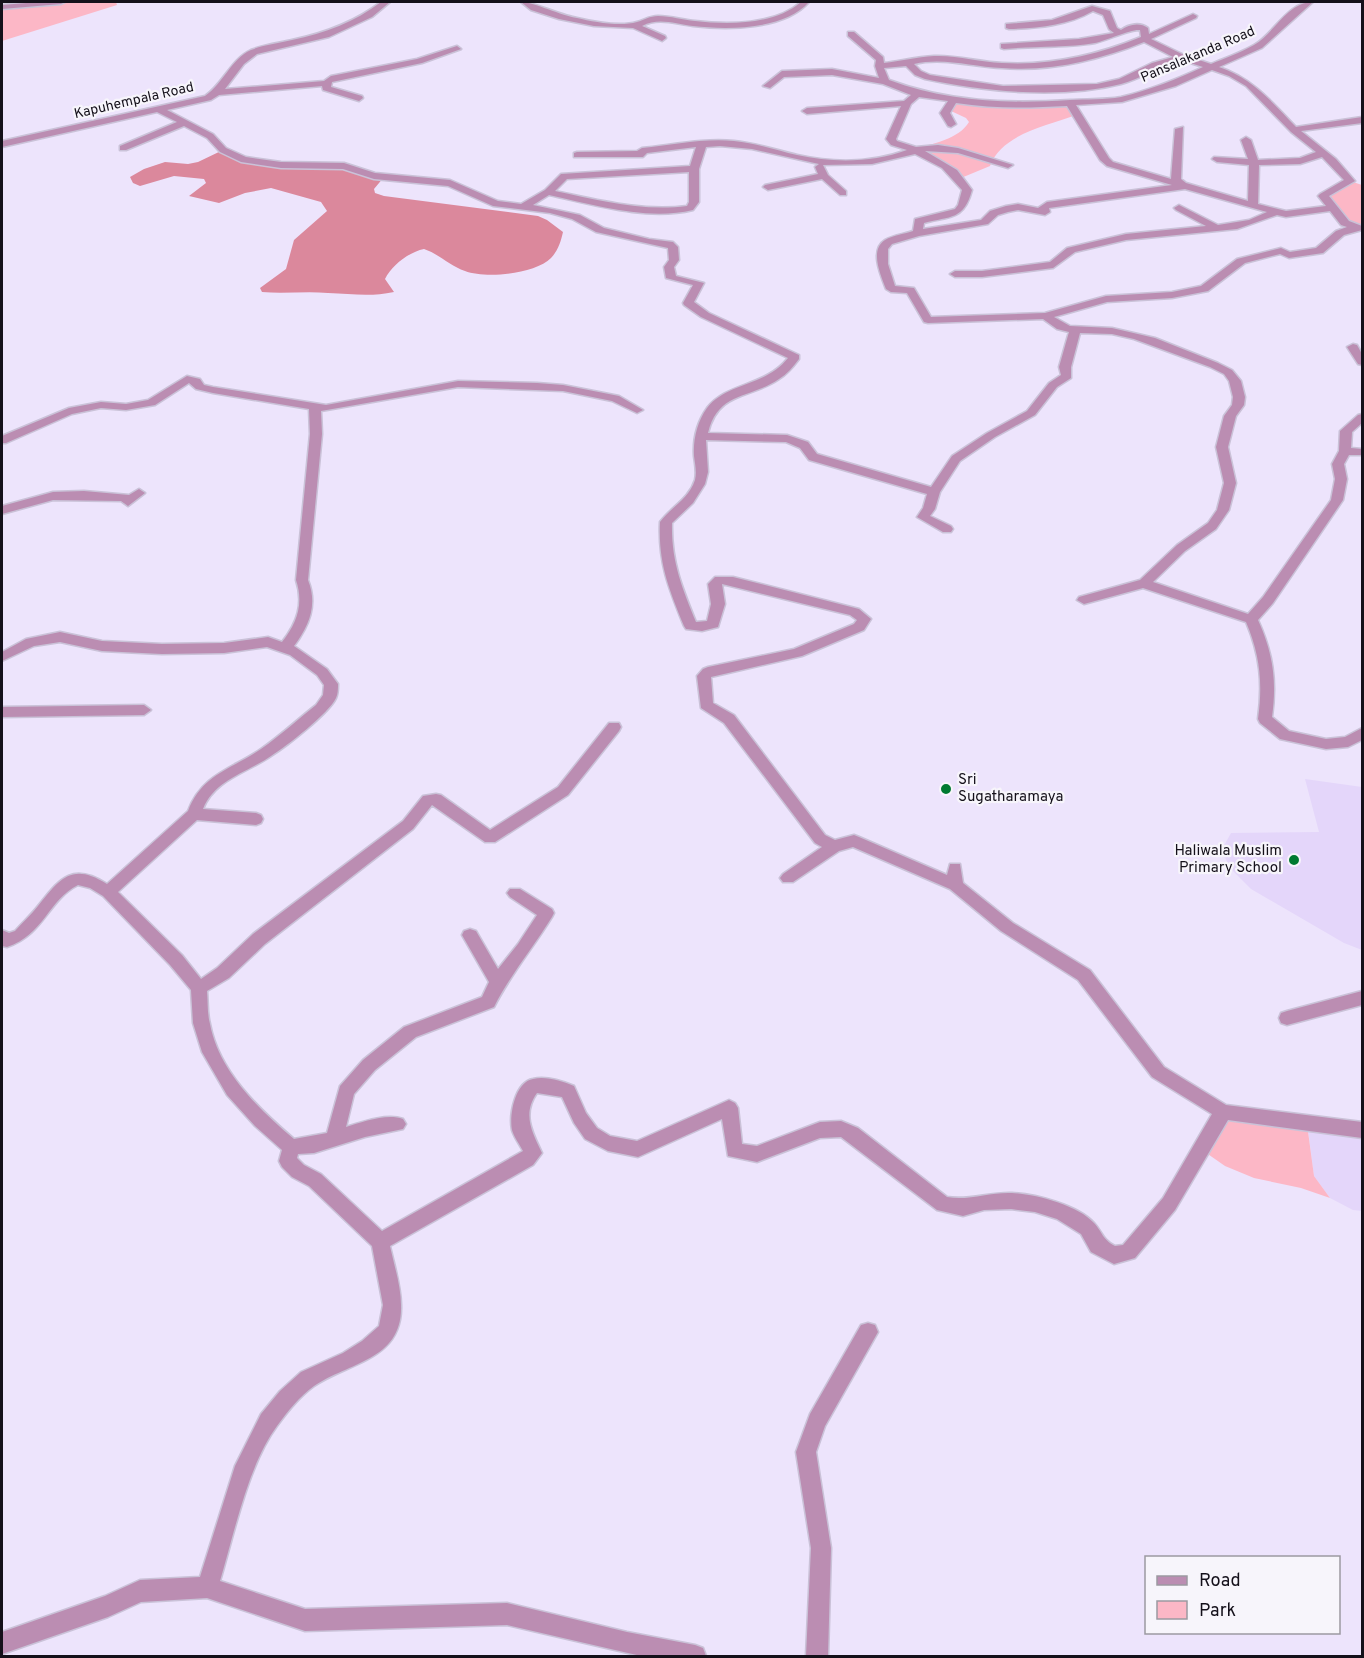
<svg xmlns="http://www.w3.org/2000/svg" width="1364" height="1658" font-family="Overpass,sans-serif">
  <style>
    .built { fill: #e4d6fa }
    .green { fill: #fcb7c6 }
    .forest { fill: #db889c }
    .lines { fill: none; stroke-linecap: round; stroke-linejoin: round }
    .minor-casing { stroke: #cac2d8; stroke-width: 3 }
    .minor { fill: #bb8db2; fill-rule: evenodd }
    .poi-dot { fill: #007a31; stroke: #f7f5fb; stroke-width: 2 }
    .labels { text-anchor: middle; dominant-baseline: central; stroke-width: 4.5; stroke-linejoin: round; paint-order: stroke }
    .far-street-label { font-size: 14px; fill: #14101a; stroke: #f7f5fb }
    .poi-label { font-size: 15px; fill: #14101a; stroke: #f7f5fb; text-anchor: start }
  </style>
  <rect width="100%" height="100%" fill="#ede4fc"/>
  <g class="built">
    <polygon points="1305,779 1362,787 1362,950 1344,943 1251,889 1232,870 1221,851 1231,833 1319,832"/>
    <polygon points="1337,1128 1362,1130 1362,1211 1353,1210 1330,1198 1314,1176 1308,1130"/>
  </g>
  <g class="green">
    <polygon points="61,2 116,2 117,5 2,41 2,7"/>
    <path d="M954 99 988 105 1070 103 1076 115C1046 126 1002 134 990 166L961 178 914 149C932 144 959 139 969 122L966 118 951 111Z"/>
    <path d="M1350 181 1362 185V228C1341 224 1333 210 1327 192Z"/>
    <polygon points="1223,1112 1307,1124 1314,1176 1330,1198 1301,1188 1254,1178 1225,1166 1202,1150"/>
  </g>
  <path class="forest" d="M223 150 244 160 344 166 384 177 374 189 375 193 384 196 538 216 547 220 563 232C561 241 558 251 551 258 535 274 486 279 465 271 450 266 439 254 424 249 409 252 392 265 385 279L394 292C371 297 352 294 328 293 306 291 284 294 262 292L260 288 286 269 294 240 327 211 321 202 271 188 245 193 219 203 189 196 206 183 204 179 174 176 140 186 133 183 130 177 144 169 165 162 188 164 198 162Z"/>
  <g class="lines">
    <g class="minor-casing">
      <g id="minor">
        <polygon points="38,2 65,2 61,4 2,9 2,5"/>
        <path d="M381 2H390L372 17 329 37 257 54 244 64 225 89 324 81 331 76 417 59 457 46 461 49 422 63 332 82 331 87 362 96 363 98 359 101 323 90 322 86 219 95 211 100 167 110 213 134 226 148 246 157 281 162 344 163 375 173 450 180 498 201 521 204 545 190 561 174 690 166 696 147 647 153 643 157H574V153L577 152 637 151 642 148C672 145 704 138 734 141 756 143 776 150 797 155 833 163 872 163 907 150L891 145 886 139 901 106 807 114 802 111 807 108 904 101 911 95 883 84 832 75 784 77 770 88 763 86 782 71 832 69 879 78 875 66 876 60 848 36V32H854L883 57 884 63C900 61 917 57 934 56 957 55 979 62 1002 63 1051 66 1097 55 1141 37L1140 30C1130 29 1108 40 1095 43 1065 48 1034 46 1004 49L1001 48V44L1079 39 1114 33 1109 29 1103 15 1093 11C1067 26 1038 28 1009 29L1006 28V24L1052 20 1092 6 1110 11 1117 28 1121 30C1129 24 1140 22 1148 28L1149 34 1193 14 1197 16 1196 18 1151 39 1184 55 1211 64C1225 58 1240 53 1254 45 1274 34 1287 2 1313 2L1262 48 1219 67C1252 78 1272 102 1296 127L1362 117V123L1301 131 1336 159 1355 181 1329 196 1349 221 1362 226V230L1344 235 1323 253 1289 258 1280 254 1245 263 1208 291 1172 298 1107 302 1054 317 1070 326 1112 328 1155 338 1218 363 1232 370 1241 381 1245 397 1244 405 1236 416 1228 447 1236 483 1229 510 1216 529 1185 551 1153 582 1248 614 1263 597 1331 500 1335 479 1332 464 1339 451 1340 431 1358 415 1362 414V423L1352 432 1351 448 1362 449V455H1349L1344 464 1347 479 1343 500 1273 603 1258 620C1273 653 1277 681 1272 717L1289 731 1326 739 1345 737 1362 728V740L1348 747 1326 749 1280 739 1260 723 1258 719C1263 683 1260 655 1246 622L1143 588 1084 604 1077 600 1079 597 1140 580 1177 545 1208 523 1217 510 1224 483 1216 447 1224 416 1232 405 1233 397 1229 381 1224 374 1210 367 1134 339 1112 334 1080 333 1071 367V378L1057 387 1035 415 995 437 960 461 940 492 935 509 930 516 951 526 953 529 951 532H943L917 517 923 508 927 494 809 460 800 448 786 442 706 440 708 472 705 484 693 503 672 523C671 561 682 588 696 622L707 621 711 604 708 584 715 577H733L859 609 871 619 864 630 802 656 711 677 713 703 734 715 825 835 835 840 854 835 859 837 947 875 950 864H960L963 883 1013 923 1090 970 1164 1067 1226 1105 1362 1122V1138L1228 1120 1175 1210 1135 1258 1114 1264 1091 1252 1081 1234 1057 1219 1035 1212 1011 1209 984 1210 963 1216 937 1210 841 1137 820 1138 757 1162 728 1156 722 1119 638 1157 608 1151 585 1139 574 1123 562 1097 537 1093C522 1114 532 1132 542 1153L533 1165 390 1246C394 1265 401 1286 401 1305 403 1360 349 1362 314 1386 300 1396 287 1412 277 1426 248 1465 234 1534 220 1581L305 1609 507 1603 627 1632 695 1645 703 1648 706 1656H641L507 1625 305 1631 207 1598 141 1602 108 1617 2 1654V1632L105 1596 140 1580 200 1577 235 1466 261 1414 280 1391 301 1372 343 1353 362 1341 379 1326 383 1305 372 1246 309 1186 292 1177 282 1167 279 1161 282 1150 255 1126 227 1095 202 1052 193 1023 191 990 170 965 103 896 90 888 78 885C48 900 44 935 7 947L2 946V930L9 933 15 931C23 922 31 915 38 906 59 880 71 861 107 884L188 811C202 774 232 769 261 749 280 736 298 719 316 705L323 695 324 685 317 675 290 655 267 647 224 653 162 654 102 651 60 642 34 646 2 661V652L26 639 60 632 102 641 162 644 224 643 268 637 282 642C297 623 304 604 296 580L310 434 309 409 213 393 196 389 189 383 155 405 126 410 101 408 72 414 6 443H2V436L69 408 101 402 126 404 148 400 187 376 200 379 204 385 213 387 326 405 458 381 537 383 563 385 619 396 643 410 637 413 612 401 563 391 458 387 321 411 322 434 308 580C318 605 309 626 294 646L327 669 338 684C338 688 338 694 336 698 329 713 287 746 271 756 248 772 214 780 203 809L256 813 261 815 263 819 261 823 256 825 197 820 118 892 182 955 201 979 217 968 253 934 403 821 423 796 436 794 441 795 490 830 558 787 609 723H619L621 727 619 731 568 795 495 842H485L432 805 413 829 265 944 229 978 207 991C208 1002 207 1013 210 1024 219 1072 259 1109 294 1139L327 1133 340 1086 363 1060 404 1027 482 997 489 982 462 935 464 931 470 929 476 931 498 969 518 944 537 915 510 897 507 893 510 889H520L552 909 554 913 552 917C533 948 510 975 494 1007L416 1037 375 1070 354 1094 346 1127C362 1122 387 1113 403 1119L406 1124 403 1129 365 1137 314 1153 298 1154 297 1158 304 1165 321 1174 382 1231 523 1151C520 1145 514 1137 512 1130 509 1115 515 1082 533 1079 546 1076 562 1081 574 1086L586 1113 597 1128 610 1136 637 1141 729 1100 735 1103 738 1108 742 1144 757 1146 820 1122 841 1121 858 1128 947 1197C969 1201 989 1192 1012 1193 1035 1194 1078 1205 1094 1223 1103 1233 1102 1239 1115 1246L1123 1245 1163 1198 1212 1114 1152 1077 1078 980 1001 931 950 889 853 847 839 851 793 882H783L780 878 783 874 822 847 815 843 724 723 701 708 697 676 703 669 708 667 794 649 854 624 857 620 850 615 722 584 725 604 718 627 702 631 686 629 684 626C669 589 658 563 660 522 671 507 689 499 695 480 697 472 695 464 694 456 693 440 697 422 707 408 727 382 765 387 788 358L701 317 684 305 683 303 693 285 666 278 664 267 669 260 668 248 596 232 572 219 550 213 493 206 448 186 374 179 343 169 281 168 241 162 220 152 207 138 184 126 126 150H120V146L177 122 157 112 2 147V141L205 96C223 84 231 59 251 50 263 45 279 43 292 40 325 33 355 22 381 2ZM1144 42 1173 57 1152 63 1119 79 1097 84 1003 86 930 75 921 71 914 64C944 57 972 67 1002 68 1051 72 1099 60 1144 42ZM1181 60 1203 67C1177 79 1150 90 1121 97 1105 100 1087 99 1070 100 1008 104 948 102 889 80L884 68 906 66 915 75 925 79C984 92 1063 99 1121 84 1140 79 1160 66 1181 60ZM1212 70 1229 76 1246 86 1291 132 1316 152 1300 158 1258 160 1251 140 1246 137 1241 140 1248 159 1214 157 1212 159 1217 162 1249 165 1248 201 1186 183 1181 179 1183 127 1175 129 1171 179 1113 162 1109 158 1076 105 1122 102 1176 86ZM919 97 948 101 940 113 948 126 951 127 956 124 950 113 956 103C994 109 1029 108 1067 106L1100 160 1107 166 1172 185 1047 202 1038 208 1018 204 1006 206 990 211 981 220 923 229 924 223C951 216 964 220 972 190L957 170 925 151 958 153 1008 168 1013 165 958 148 938 145 916 147 897 141 896 139 911 104ZM720 146 752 149 819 164 815 167 818 174 765 185 763 187 768 190 822 179 840 195H846V191L828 175 823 165 872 164 915 154 942 168 962 190 958 205 955 209 915 219 913 231C905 234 893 235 885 240 869 250 881 276 886 289L891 292 907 293 924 322 928 323 1043 319 1057 329 1069 332 1059 367 1061 375 1049 383 1027 411 987 433 952 456 931 487 817 454 808 442 787 435 708 433C718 391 750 399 779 379 787 374 793 367 799 359V355L709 313 694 302 704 283 676 276 674 267 679 260 678 247 673 242 649 239 604 228 580 215 533 205 549 195C595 205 647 221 693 210L699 202V169L706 147ZM1322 157 1344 180 1320 194 1318 196 1326 206 1286 211 1258 204 1259 165 1300 164ZM689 172V202L687 206C643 212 598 200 555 191L567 179ZM1185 189 1267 212 1249 220 1218 225 1179 205 1174 208 1176 210 1206 226 1126 234 1067 248 1050 262 982 271H955L950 274 955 277H982L1053 268 1075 252 1126 240 1237 229 1277 215 1286 217 1330 211 1341 225 1347 227 1336 231 1316 248 1290 252 1281 248 1237 259 1201 286 1172 292 1106 296 1045 313 931 317 914 288 895 286 888 264V249L892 244 919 236 988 224 998 215 1008 212 1018 210 1045 215 1050 212 1049 208Z"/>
        <path d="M521 2C531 1 562 16 577 18 594 22 620 27 637 22 644 20 650 16 658 16 671 16 683 20 695 21 728 25 775 25 801 2H809C784 30 728 30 693 26 675 24 659 17 642 26L665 36 666 38 662 41 633 28 594 26 559 19 531 10Z"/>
        <polygon points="1353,344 1357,345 1362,354 1362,365 1358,364 1347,347"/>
        <polygon points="139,489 145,493 128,506 121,501 53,500 2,514 2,506 53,492 84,491 129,495"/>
        <polygon points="144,705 151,710 144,715 2,717 2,707"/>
        <polygon points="1362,991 1362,1005 1287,1025 1281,1023 1279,1018 1281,1013 1287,1011"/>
        <polygon points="868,1323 875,1325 878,1332 825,1426 816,1452 831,1548 828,1656 806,1656 811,1548 796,1452 810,1414 861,1325"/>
      </g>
    </g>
    <use href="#minor" class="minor"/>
  </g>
  <g class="poi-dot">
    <circle cx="946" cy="789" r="6"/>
    <circle cx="1294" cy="860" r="6"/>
  </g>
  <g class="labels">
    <g class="far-street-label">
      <text transform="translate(1198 55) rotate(-23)">Pansalakanda Road</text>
      <text transform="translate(134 101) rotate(-13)">Kapuhempala Road</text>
    </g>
    <g class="poi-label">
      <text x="958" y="780">Sri<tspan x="958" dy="17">Sugatharamaya</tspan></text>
      <text x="1282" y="851" text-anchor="end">Haliwala Muslim<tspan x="1282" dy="17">Primary School</tspan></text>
    </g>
  </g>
  <rect width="1364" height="1658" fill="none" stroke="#14101a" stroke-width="6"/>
  <rect x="1145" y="1556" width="195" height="78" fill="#f7f5fb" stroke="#9c99a1" stroke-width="1.5"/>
  <rect x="1157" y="1576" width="30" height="9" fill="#bb8db2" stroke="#9c99a1" stroke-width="1.5"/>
  <text x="1199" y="1586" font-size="18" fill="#14101a">Road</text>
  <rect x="1157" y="1601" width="30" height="18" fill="#fcb7c6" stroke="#9c99a1" stroke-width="1.5"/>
  <text x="1199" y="1616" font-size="18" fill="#14101a">Park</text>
</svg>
